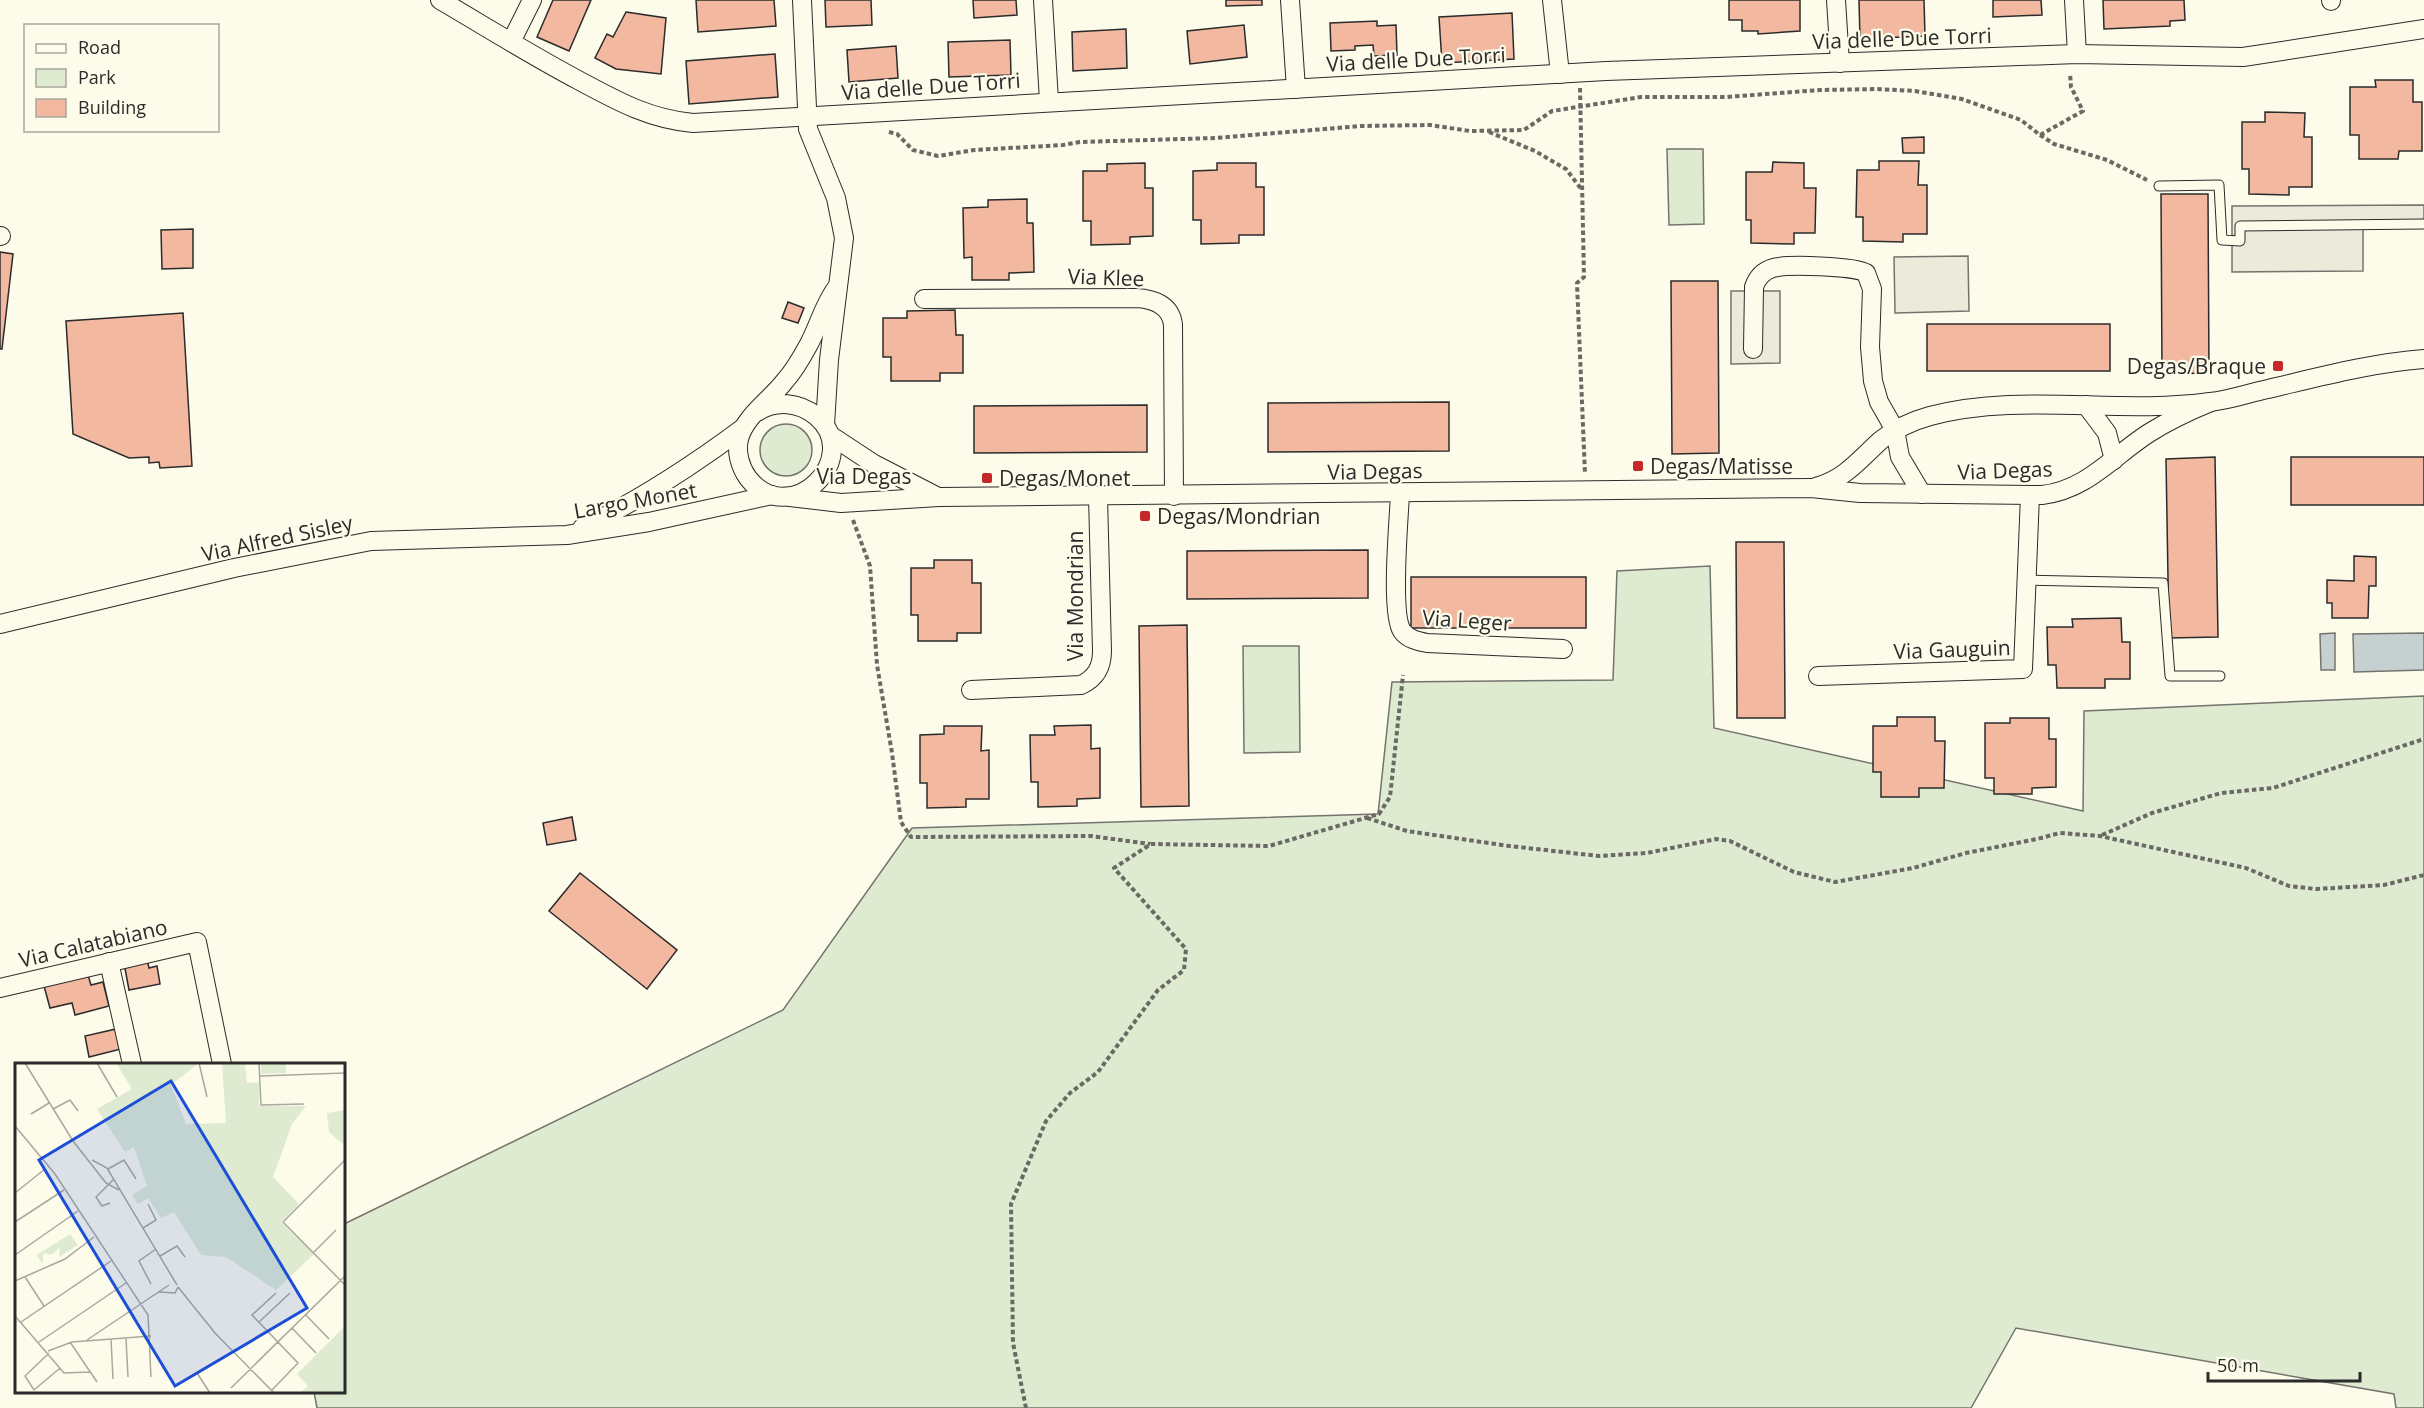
<svg xmlns="http://www.w3.org/2000/svg" width="2424" height="1408" font-family="'Open Sans',sans-serif">
  <style>
    .green { fill: #deebd1; stroke: #74746e; stroke-width: 1.5 }
    .parking { fill: #eceadb; stroke: #74746e; stroke-width: 1.5 }
    .water { fill: #c7d0d0; stroke: #74746e; stroke-width: 1.5 }
    .building { fill: #f2b8a0; stroke: #2b2b2b; stroke-width: 1.5 }
    .lines { fill: none; stroke-linecap: round; stroke-linejoin: round }
    .service-casing { stroke: #2b2b2b; stroke-width: 11 }
    .minor-casing { stroke: #2b2b2b; stroke-width: 20 }
    .path { stroke: #6a6964; stroke-width: 4; stroke-dasharray: 4.5 3; stroke-linecap: butt }
    .service { stroke: #fdfbea; stroke-width: 9 }
    .minor { stroke: #fdfbea; stroke-width: 18 }
    .poi-dot { fill: #c62828; stroke: #fdfbea; stroke-width: 2 }
    .labels { text-anchor: middle; dominant-baseline: central; stroke-width: 4.5; stroke-linejoin: round; paint-order: stroke }
    .street-label { font-size: 21px; fill: #2b2b2b; stroke: #fdfbea }
    .poi-label { font-size: 21px; fill: #2b2b2b; stroke: #fdfbea; text-anchor: start }
    .inset-road { fill: none; stroke: #a9a89e; stroke-width: 1.5 }
    .view { fill: #1d4ed8; fill-opacity: 0.15; stroke: #1d4ed8; stroke-width: 3 }
    .inset-edge { fill: none; stroke: #2b2b2b; stroke-width: 3 }
  </style>
  <rect width="100%" height="100%" fill="#fdfbea"/>
  <g class="green">
    <polygon points="1667,149 1703,149 1704,224 1669,225"/>
    <circle cx="786" cy="450" r="26"/>
    <polygon points="1710,566 1714,728 2083,811 2084,711 2424,696 2424,1408 2396,1408 2394,1394 2016,1328 1971,1408 317,1408 314,1392 344,1392 344,1224 783,1010 912,828 1378,814 1392,682 1613,680 1617,571"/>
    <polygon points="1243,646 1299,646 1300,752 1244,753"/>
  </g>
  <g class="parking">
    <polygon points="2424,205 2424,226 2363,226 2363,271 2232,272 2232,206"/>
    <polygon points="1968,256 1969,311 1895,313 1894,257"/>
    <polygon points="1731,291 1780,291 1780,363 1731,364"/>
  </g>
  <g class="water">
    <polygon points="2335,633 2335,670 2321,670 2320,634"/>
    <polygon points="2424,633 2424,670 2354,672 2353,634"/>
  </g>
  <g class="building">
    <polygon points="553,0 591,0 569,51 537,37"/>
    <polygon points="696,0 774,0 776,26 698,32"/>
    <polygon points="825,0 871,0 872,25 826,27"/>
    <polygon points="973,0 1016,0 1017,15 974,18"/>
    <polygon points="1226,0 1262,0 1262,5 1226,6"/>
    <polygon points="1729,0 1800,0 1800,31 1758,34 1758,31 1742,31 1742,20 1729,20"/>
    <polygon points="1859,0 1924,0 1925,36 1860,39"/>
    <polygon points="1993,0 2041,0 2042,15 1993,17"/>
    <polygon points="2103,0 2184,0 2185,20 2170,21 2170,26 2104,29"/>
    <polygon points="626,12 666,18 661,74 616,69 595,58 607,34 613,37"/>
    <polygon points="1512,13 1514,59 1442,63 1439,17"/>
    <polygon points="1377,21 1377,26 1396,25 1397,55 1374,56 1373,45 1355,46 1355,50 1331,51 1330,23"/>
    <polygon points="1244,25 1247,57 1190,64 1187,31"/>
    <polygon points="1126,29 1127,68 1073,71 1072,32"/>
    <polygon points="1010,40 1011,75 949,77 948,42"/>
    <polygon points="896,46 898,78 849,82 847,50"/>
    <polygon points="775,54 778,97 689,104 686,61"/>
    <polygon points="2375,80 2413,80 2413,102 2422,102 2422,151 2399,151 2398,159 2359,159 2359,135 2350,135 2350,87 2376,87"/>
    <polygon points="2265,112 2305,113 2304,137 2312,137 2312,187 2289,187 2289,195 2249,194 2249,169 2242,169 2242,122 2265,122"/>
    <polygon points="1924,137 1924,153 1903,153 1902,138"/>
    <polygon points="1879,161 1919,161 1918,185 1927,185 1927,234 1903,234 1903,242 1863,241 1863,217 1856,217 1857,170 1879,170"/>
    <polygon points="1773,162 1804,163 1804,188 1816,188 1815,233 1794,233 1794,244 1751,243 1751,220 1746,220 1746,172 1772,172"/>
    <polygon points="1145,163 1145,188 1153,188 1153,236 1130,237 1130,244 1091,245 1091,221 1083,221 1083,171 1107,171 1107,164"/>
    <polygon points="1217,163 1256,163 1256,187 1264,187 1264,235 1239,235 1239,243 1201,244 1201,220 1193,220 1193,171 1217,170"/>
    <polygon points="2161,194 2208,194 2209,373 2162,374"/>
    <polygon points="1027,199 1027,223 1033,223 1034,272 1009,273 1009,280 972,280 972,257 964,258 963,208 988,207 988,200"/>
    <polygon points="193,229 193,268 162,269 161,230"/>
    <polygon points="0,252 13,254 2,349 0,349"/>
    <polygon points="1671,281 1718,281 1719,453 1672,454"/>
    <polygon points="788,302 804,308 798,323 782,318"/>
    <polygon points="955,310 956,335 963,335 963,373 940,373 940,381 891,381 891,357 883,357 883,318 907,318 907,311"/>
    <polygon points="183,313 192,466 160,468 159,462 149,463 149,457 129,458 73,434 66,321"/>
    <rect x="1927" y="324" width="183" height="47"/>
    <polygon points="1449,402 1449,451 1268,452 1268,403"/>
    <polygon points="1147,405 1147,452 974,453 974,406"/>
    <polygon points="2215,457 2218,637 2169,638 2166,459"/>
    <rect x="2291" y="457" width="133" height="48"/>
    <polygon points="1736,542 1784,542 1785,718 1737,718"/>
    <polygon points="1368,550 1368,598 1187,599 1187,551"/>
    <polygon points="2354,556 2376,557 2376,586 2369,586 2368,618 2332,618 2332,603 2327,603 2327,580 2354,581"/>
    <polygon points="934,560 972,560 972,583 981,583 981,633 957,633 957,641 918,641 918,615 911,615 911,568 934,568"/>
    <rect x="1411" y="577" width="175" height="51"/>
    <polygon points="2121,618 2122,642 2130,642 2130,679 2105,679 2105,688 2057,688 2056,665 2048,665 2047,627 2073,627 2072,619"/>
    <polygon points="1187,625 1189,806 1141,807 1139,626"/>
    <polygon points="1897,717 1935,717 1935,741 1945,741 1944,788 1919,788 1919,797 1881,797 1881,772 1873,772 1873,726 1897,726"/>
    <polygon points="2010,718 2049,718 2049,739 2056,739 2056,787 2032,788 2032,794 1994,794 1994,778 1985,778 1985,723 2010,723"/>
    <polygon points="1091,725 1091,749 1100,748 1100,798 1077,799 1077,806 1038,807 1038,782 1031,782 1030,735 1055,735 1054,726"/>
    <polygon points="944,726 982,726 981,751 989,750 989,799 966,799 966,807 927,808 927,783 920,783 920,735 944,734"/>
    <polygon points="572,817 576,840 547,845 543,823"/>
    <polygon points="580,873 677,950 647,989 549,911"/>
    <polygon points="147,959 149,968 157,966 160,984 129,990 124,963"/>
    <polygon points="88,975 91,985 103,982 109,1006 75,1015 72,1003 50,1008 44,986"/>
    <polygon points="116,1029 121,1049 89,1057 85,1036"/>
  </g>
  <g class="lines">
    <g class="service-casing">
      <g id="service">
        <polyline points="2159,186 2219,185 2222,240 2240,241 2240,226 2424,224"/>
        <polyline points="2026,580 2163,583 2170,676 2220,676"/>
      </g>
    </g>
    <g class="minor-casing">
      <g id="minor">
        <path d="M440 0C486 27 531 55 578 80 617 101 649 119 693 123L1606 71 2077 54 2243 57 2424 29"/>
        <polyline points="802,0 808,129 836,198 844,238 829,360 825,425"/>
        <polyline points="1043,0 1049,101"/>
        <polyline points="1290,0 1296,89"/>
        <polyline points="1552,0 1560,74"/>
        <polyline points="1836,0 1840,63"/>
        <polyline points="2074,0 2077,54"/>
        <polyline points="2331,0 2331,1"/>
        <polyline points="511,42 532,0"/>
        <polyline points="0,236 1,236"/>
        <path d="M924 299 1136 298C1154 299 1171 305 1173 325L1174 496"/>
        <path d="M1753 349 1754 287C1757 278 1763 271 1773 268 1787 264 1855 266 1866 273L1872 289 1870 347 1873 381 1879 402 1895 430 1900 457 1922 494"/>
        <polyline points="2086,405 2107,433 2114,460"/>
        <path d="M757 412C776 400 799 402 816 416 865 457 790 532 748 478 740 467 736 452 739 439 745 416 770 400 784 382 794 371 802 357 809 344 819 325 824 304 837 287"/>
        <polyline points="830,435 874,464 938,497"/>
        <path d="M1816 487C1845 479 1860 459 1881 440 1895 429 1912 421 1930 416 2021 392 2117 415 2210 402 2230 400 2249 393 2268 389 2319 377 2371 363 2424 359"/>
        <path d="M1400 493C1399 520 1390 612 1402 631 1408 639 1417 641 1427 643L1563 649"/>
        <path d="M790 497 841 503 939 497 1811 488 1860 493 2042 495C2087 490 2113 456 2149 433 2168 421 2189 411 2211 402"/>
        <path d="M582 528C640 500 692 466 743 428"/>
        <polyline points="0,624 234,568 371,541 567,535 649,522 772,495"/>
        <polyline points="1818,676 2023,669 2030,495"/>
        <path d="M971 690 1081 685C1096 678 1102 667 1102 651L1098 497"/>
        <polyline points="109,962 132,1064"/>
        <polyline points="0,988 197,942 222,1064"/>
      </g>
    </g>
    <g class="path">
      <polyline points="1580,88 1584,277 1577,283 1585,474"/>
      <polyline points="889,132 897,134 913,150 938,156 974,150 1063,145 1080,142 1215,138 1361,126 1430,125 1470,131 1524,130 1552,111 1641,97 1726,97 1820,90 1877,89 1915,91 1962,99 2021,120 2040,135 2083,111 2071,87 2070,73"/>
      <polyline points="1489,132 1535,151 1566,169 1582,190"/>
      <polyline points="2040,135 2054,144 2107,160 2147,180"/>
      <polyline points="853,520 870,566 877,665 892,753 901,822 911,837 1091,836 1150,844"/>
      <polyline points="1367,818 1407,831 1509,846 1599,856 1647,853 1716,839 1730,841 1794,872 1835,882 1913,868 1966,853 2037,839 2060,833 2100,836 2246,868 2289,886 2316,889 2384,885 2424,875"/>
      <polyline points="2102,835 2152,813 2221,793 2273,788 2424,739"/>
      <polyline points="1026,1408 1013,1343 1011,1204 1046,1121 1070,1093 1098,1072 1158,990 1184,970 1186,949 1114,868 1151,844 1269,846 1379,814 1390,797 1403,675"/>
    </g>
    <use href="#service" class="service"/>
    <use href="#minor" class="minor"/>
  </g>
  <g class="poi-dot">
    <rect x="2272" y="360" width="12" height="12" rx="3"/>
    <rect x="1632" y="460" width="12" height="12" rx="3"/>
    <rect x="981" y="472" width="12" height="12" rx="3"/>
    <rect x="1139" y="510" width="12" height="12" rx="3"/>
  </g>
  <g class="labels">
    <g class="street-label">
      <text transform="translate(1902 38) rotate(-2)">Via delle Due Torri</text>
      <text transform="translate(1416 59) rotate(-3)">Via delle Due Torri</text>
      <text transform="translate(931 86) rotate(-4)">Via delle Due Torri</text>
      <text transform="translate(1106 277) rotate(2)">Via Klee</text>
      <text transform="translate(2005 470) rotate(-2)">Via Degas</text>
      <text transform="translate(1375 471) rotate(-1)">Via Degas</text>
      <text x="864" y="476">Via Degas</text>
      <text transform="translate(635 500) rotate(-10)">Largo Monet</text>
      <text transform="translate(277 538) rotate(-12)">Via Alfred Sisley</text>
      <text transform="translate(1075 596) rotate(-90)">Via Mondrian</text>
      <text transform="translate(1467 620) rotate(4)">Via Leger</text>
      <text transform="translate(1952 649) rotate(-2)">Via Gauguin</text>
      <text transform="translate(93 943) rotate(-13)">Via Calatabiano</text>
    </g>
    <g class="poi-label">
      <text x="2266" y="366" text-anchor="end">Degas/Braque</text>
      <text x="1650" y="466">Degas/Matisse</text>
      <text x="999" y="478">Degas/Monet</text>
      <text x="1157" y="516">Degas/Mondrian</text>
    </g>
  </g>
  <g transform="translate(15 1063)">
    <rect width="330" height="330" fill="#fdfbea"/>
    <path d="M101 0H184L156 22 171 61 211 60 207 1 198 0H230L232 20 244 19V43H291L277 61 258 114 284 141 266 159 299 191 261 227 211 194 186 192 159 149 146 155 133 135 123 141 117 132 132 123 119 84 110 89 82 46 117 26ZM246 0H271V10L246 11ZM330 47V83L314 69 312 50ZM55 171 63 182 44 194 45 184 36 192 28 190V202L22 192ZM330 263V330H285L293 323 282 311Z" fill="#deebd1"/>
    <path class="inset-road" d="M10 0 58 78 91 120 104 127M82 0 102 34M184 0 192 34M244 0 246 42 289 41M245 13 330 10M38 46 55 37 63 48M16 51 34 40M0 63 40 111 133 252 136 314M77 97 92 105 162 222M330 97 268 159 330 222M93 106 109 97 121 116M0 130 30 106M95 140 87 143 81 134 99 116M0 159 49 127M128 165 141 157 133 141M299 189 321 167M0 192 63 148M145 193 162 183 170 194M10 214 29 243M0 218 50 196 79 174M136 221 124 198 141 186M163 224 200 270 259 330M144 229 160 230 163 224M290 251 314 276M0 253 49 310 75 309M6 259 96 198M244 259 275 230M277 265 301 290M111 275 113 314M96 276 98 316M72 277 154 222M24 279 111 220M55 279 82 319M33 288 57 279 136 273M34 290 10 313 19 327 45 305M182 310 195 330M216 325 330 213M257 327 283 300 237 252 261 230"/>
    <path class="view" d="M156 18 292 245 160 323 24 97Z"/>
    <rect width="330" height="330" class="inset-edge"/>
  </g>
  <rect x="24" y="24" width="195" height="108" fill="#fdfbea" stroke="#a9a89e" stroke-width="1.5"/>
  <rect x="36" y="44" width="30" height="9" fill="#fdfbea" stroke="#a9a89e" stroke-width="1.5"/>
  <text x="78" y="54" font-size="18" fill="#2b2b2b">Road</text>
  <rect x="36" y="69" width="30" height="18" fill="#deebd1" stroke="#a9a89e" stroke-width="1.5"/>
  <text x="78" y="84" font-size="18" fill="#2b2b2b">Park</text>
  <rect x="36" y="99" width="30" height="18" fill="#f2b8a0" stroke="#a9a89e" stroke-width="1.5"/>
  <text x="78" y="114" font-size="18" fill="#2b2b2b">Building</text>
  <path d="M2208 1372v9h152v-9" fill="none" stroke="#2b2b2b" stroke-width="3"/>
  <text x="2217" y="1372" font-size="18" fill="#2b2b2b" stroke="#fdfbea" stroke-width="4.5" paint-order="stroke">50 m</text>
</svg>
